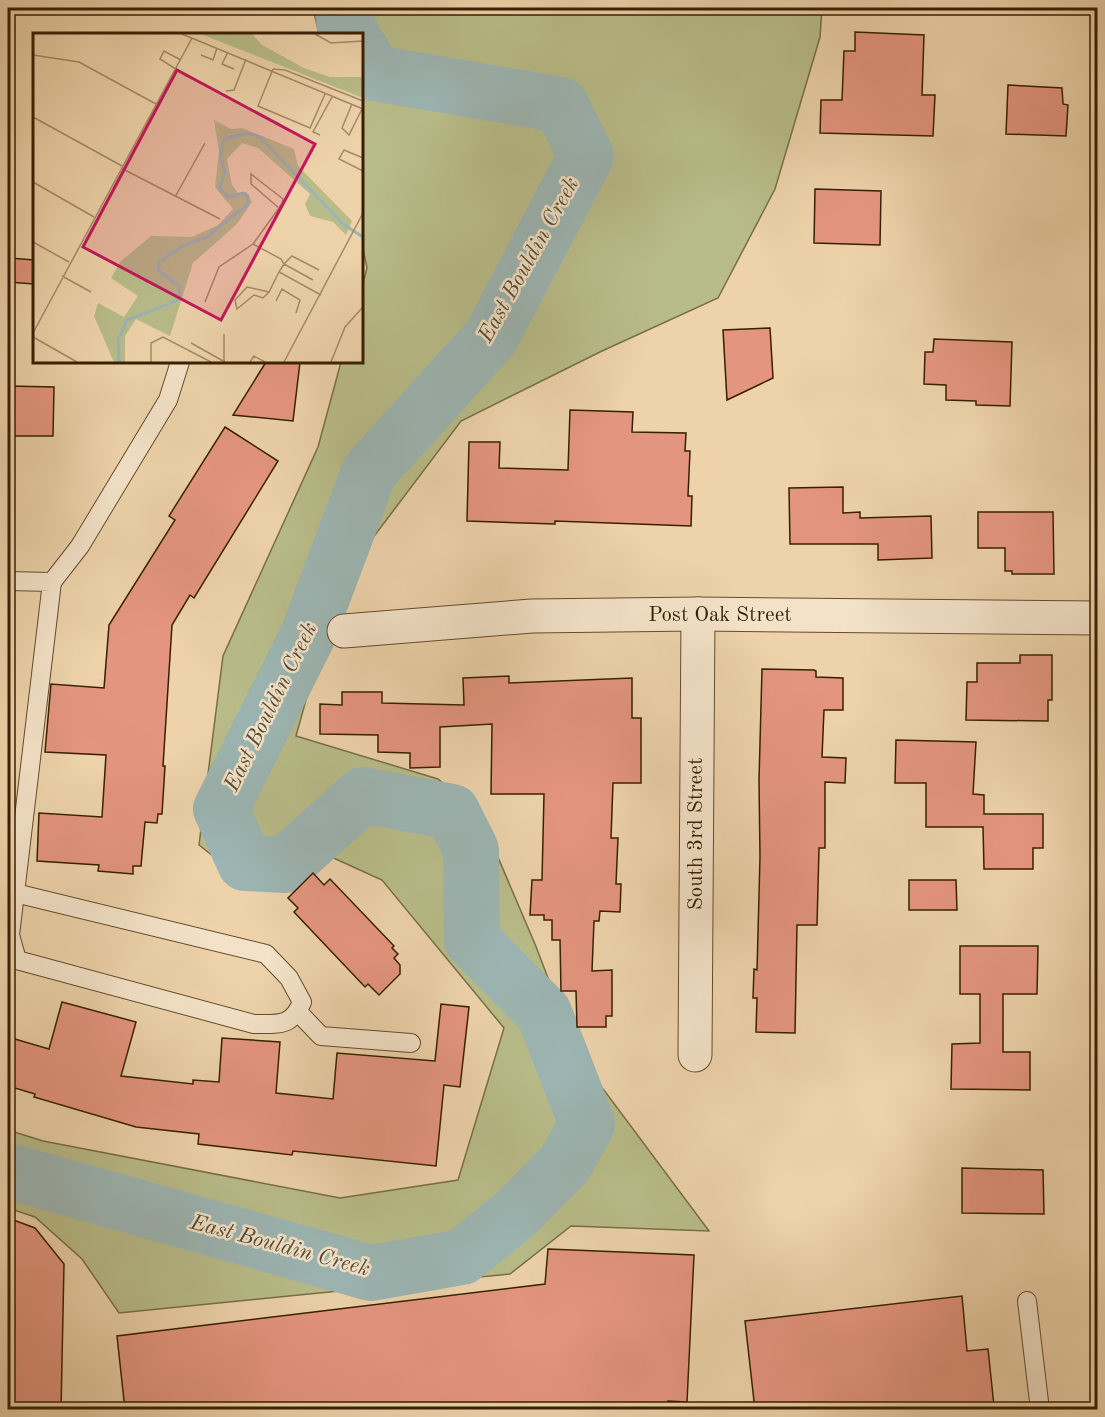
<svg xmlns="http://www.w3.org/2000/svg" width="1105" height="1417" font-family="'Old Standard TT',serif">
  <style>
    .green { fill: #b8bc89; stroke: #786e45; stroke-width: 1.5 }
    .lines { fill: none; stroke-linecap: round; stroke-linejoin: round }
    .river { stroke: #9cb5b2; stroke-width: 56 }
    .building { fill: #e4957f; stroke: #381f01; stroke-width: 1.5 }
    .service-casing { stroke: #654c2b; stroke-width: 20 }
    .minor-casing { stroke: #654c2b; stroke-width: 35 }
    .service { stroke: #f3e2c8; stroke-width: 18 }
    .minor { stroke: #f3e2c8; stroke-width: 33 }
    .labels { text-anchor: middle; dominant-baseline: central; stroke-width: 5; stroke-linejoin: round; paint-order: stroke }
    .street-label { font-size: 21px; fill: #381f01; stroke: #f3e2c8 }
    .water-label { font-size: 22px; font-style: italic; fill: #564c36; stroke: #f3e2c8 }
    .inset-river { fill: none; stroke: #9cb5b2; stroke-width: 3 }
    .inset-road { fill: none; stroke: #a58a66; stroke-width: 1.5 }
    .view { fill: #c2185b; fill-opacity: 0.15; stroke: #c2185b; stroke-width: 3 }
    .inset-edge { fill: none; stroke: #381f01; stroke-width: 3 }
  </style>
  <rect width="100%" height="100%" fill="#edd2aa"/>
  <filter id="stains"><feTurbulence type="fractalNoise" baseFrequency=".00333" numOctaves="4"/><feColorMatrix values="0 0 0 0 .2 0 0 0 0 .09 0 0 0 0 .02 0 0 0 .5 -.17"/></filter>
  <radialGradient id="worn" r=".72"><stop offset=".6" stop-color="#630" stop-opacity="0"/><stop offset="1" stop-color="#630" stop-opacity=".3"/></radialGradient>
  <polygon class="green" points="313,8 822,8 820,37 775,189 718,298 602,351 461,421 338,584 296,736 438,779 479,813 535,944 577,1054 709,1231 571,1226 510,1274 119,1313 82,1259 35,1217 8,1208 8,1130 43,1141 340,1198 458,1180 504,1028 382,880 316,850 272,886 232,871 199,845 223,656 318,447 341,362 362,362 362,287 367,268 362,244 362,34 319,34"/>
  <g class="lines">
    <g class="river">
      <polyline points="343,8 344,22 352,34"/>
      <polyline points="8,1171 371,1273 462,1257 514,1215 565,1164 587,1124 544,1013 472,940 471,850 452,812 363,795 285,865 245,863 221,809 308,635 369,472 491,337 586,156 561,105 374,73 362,51"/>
    </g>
  </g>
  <g class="building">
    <polygon points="855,32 924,35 922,95 935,95 933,136 820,133 821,100 842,100 844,51 855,51"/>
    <polygon points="1008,85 1062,88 1063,104 1068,105 1066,136 1006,134"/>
    <polygon points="815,189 881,191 880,245 814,243"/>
    <polygon points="9,258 34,260 34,284 8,282"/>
    <polygon points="770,328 773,378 727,400 723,330"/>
    <polygon points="934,339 1012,342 1010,406 976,405 976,401 946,400 946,385 924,384 925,352 933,352"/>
    <polygon points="266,362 300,362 293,421 233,415"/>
    <polygon points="8,386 54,387 53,436 8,436"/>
    <polygon points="570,410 633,412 632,432 686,433 685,451 690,451 688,496 692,496 691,526 555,521 555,524 467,521 469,442 500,442 499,468 568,470"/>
    <polygon points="225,427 278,461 194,598 190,595 172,625 163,766 165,766 162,814 158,814 157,823 145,822 141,866 133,866 133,874 98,871 99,865 37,861 39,813 102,817 106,755 45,752 51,684 104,688 109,625 175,520 169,516"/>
    <polygon points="843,487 843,513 860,512 860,518 931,516 932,558 878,560 878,544 790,544 789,488"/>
    <polygon points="978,512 1053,512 1054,574 1012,574 1012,571 1005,571 1005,548 978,548"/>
    <polygon points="1020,655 1052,655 1052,700 1048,700 1048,721 966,720 967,682 977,682 977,663 1020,663"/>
    <polygon points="762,669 814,670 816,671 816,677 843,678 843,710 824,710 822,757 846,758 845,783 825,782 825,848 819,848 817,925 797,925 795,1033 756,1032 757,998 753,998 754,969 757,970 760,857 759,780"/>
    <polygon points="509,676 509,683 632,678 632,718 641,718 641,783 613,783 611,838 618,838 616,884 621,884 620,912 600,911 599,921 594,921 592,971 612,970 612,1016 606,1016 606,1027 577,1027 576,991 561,991 560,940 552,940 552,920 544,920 544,915 530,915 532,880 542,880 544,794 491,794 492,724 440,727 440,767 410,768 410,753 378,752 378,735 320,734 320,704 342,705 342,692 382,692 382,703 464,705 463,678"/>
    <polygon points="896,740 976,742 973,794 984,795 984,814 1043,814 1043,848 1033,848 1033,869 984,869 983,827 926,827 926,783 895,783"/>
    <polygon points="313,873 324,885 330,879 394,946 392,948 398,954 394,958 400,965 400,974 379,995 368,984 365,987 294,912 298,908 288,898"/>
    <polygon points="909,880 956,880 957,910 909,910"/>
    <polygon points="960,946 1038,946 1037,994 1003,994 1003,1052 1030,1052 1030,1090 951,1089 952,1044 980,1043 980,994 960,994"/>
    <polygon points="62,1002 136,1022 121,1076 193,1084 193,1080 219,1082 222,1038 280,1042 276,1093 333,1099 337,1053 435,1061 441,1004 469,1007 460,1087 444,1085 436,1166 293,1151 292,1155 198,1144 199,1134 136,1127 34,1097 35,1094 8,1086 8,1037 49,1049"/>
    <polygon points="962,1168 1043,1170 1044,1214 962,1213"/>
    <polygon points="8,1218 35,1228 64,1264 61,1410 9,1410 10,1298 8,1298"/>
    <polygon points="548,1249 694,1255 687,1402 668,1401 667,1410 125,1410 117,1336 545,1284"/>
    <polygon points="962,1296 967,1351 988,1349 994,1406 981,1407 981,1410 755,1410 745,1321"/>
  </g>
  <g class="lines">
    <g class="service-casing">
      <g id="service">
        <path d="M8 581 52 582 15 893 10 935 17 960 254 1024C278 1024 292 1027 302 1002L289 978 266 954 15 893"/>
        <polyline points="52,582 80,546 168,400 180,362"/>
        <polyline points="298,1012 321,1036 411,1043"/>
        <polyline points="1027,1301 1040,1410"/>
      </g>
    </g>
    <g class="minor-casing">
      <g id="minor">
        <polyline points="344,631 532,616 698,614 1098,618"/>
        <polyline points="695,1055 698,614"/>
      </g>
    </g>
    <use href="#service" class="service"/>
    <use href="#minor" class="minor"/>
  </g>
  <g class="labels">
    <g class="street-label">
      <text x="720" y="615">Post Oak Street</text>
      <text transform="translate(696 834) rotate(-90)">South 3rd Street</text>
    </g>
    <g class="water-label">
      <text transform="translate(529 260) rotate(-61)">East Bouldin Creek</text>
      <text transform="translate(271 707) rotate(-64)">East Bouldin Creek</text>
      <text transform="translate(280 1246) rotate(15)">East Bouldin Creek</text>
    </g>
  </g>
  <g transform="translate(33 33)">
    <rect width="330" height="330" fill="#edd2aa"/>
    <path d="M168 1H219L229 12 271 35 297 44H330V65ZM181 87 198 96 209 95 261 116 265 133 319 188 313 202 300 189 277 183 272 171 277 161 225 115 209 110 194 126 199 152 205 160 213 159 219 169 204 191 160 230 137 303 103 286 92 303V329H81L61 283 65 270 91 284 105 263 78 245 88 228 118 203 159 204 185 192 200 176 182 154 186 118Z" fill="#b8bc89"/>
    <path class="inset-river" d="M86 329 85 308 94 287 143 268 147 262 146 253 125 237 126 229 149 213 174 204 214 172 215 163 210 160 196 164 186 156 192 139 188 125 190 108 195 105 214 100 227 104 310 191 330 204"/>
    <path class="inset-road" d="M149 1 330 76M282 1 298 10 330 8M195 19 189 31 201 36M0 22 46 29 123 71M168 22 180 27 184 15M148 27 131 18 127 26 155 44M240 36 225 73 277 95 292 61M240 36 252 37 330 68M193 58 201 57 213 26M319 71 309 95 316 102 329 76M0 84 89 133M287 102 280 99 299 64M330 125 311 117 306 126 330 138M88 135 187 186M0 149 61 184M142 164 172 110M246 175 218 151V141L250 166 249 170 246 175 220 211 248 226 251 231 246 239 288 262M0 209 36 229M29 243 58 259M280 247 251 231 259 223 286 237M236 259 214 254 202 267 204 276 221 262 230 265 236 259 246 239M243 268 249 256 267 267 263 280M172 269 186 234 220 211M0 300 159 5M0 304 44 329M158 310 192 329M118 329V310L130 304 178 329M191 329V301M217 329 221 323 232 329M251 329 330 180M298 329 312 294 330 274"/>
    <path class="view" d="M144 37 282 111 188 287 50 214Z"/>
    <rect width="330" height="330" class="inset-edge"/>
  </g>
  <rect width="1105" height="1417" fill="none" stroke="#edd2aa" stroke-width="30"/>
  <rect x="9" y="9" width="1087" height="1399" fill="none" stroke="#381f01" stroke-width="3"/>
  <rect x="15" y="15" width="1075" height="1387" fill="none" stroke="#381f01" stroke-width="1.5"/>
  <rect width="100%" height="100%" filter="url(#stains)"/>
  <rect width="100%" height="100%" fill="url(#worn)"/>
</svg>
